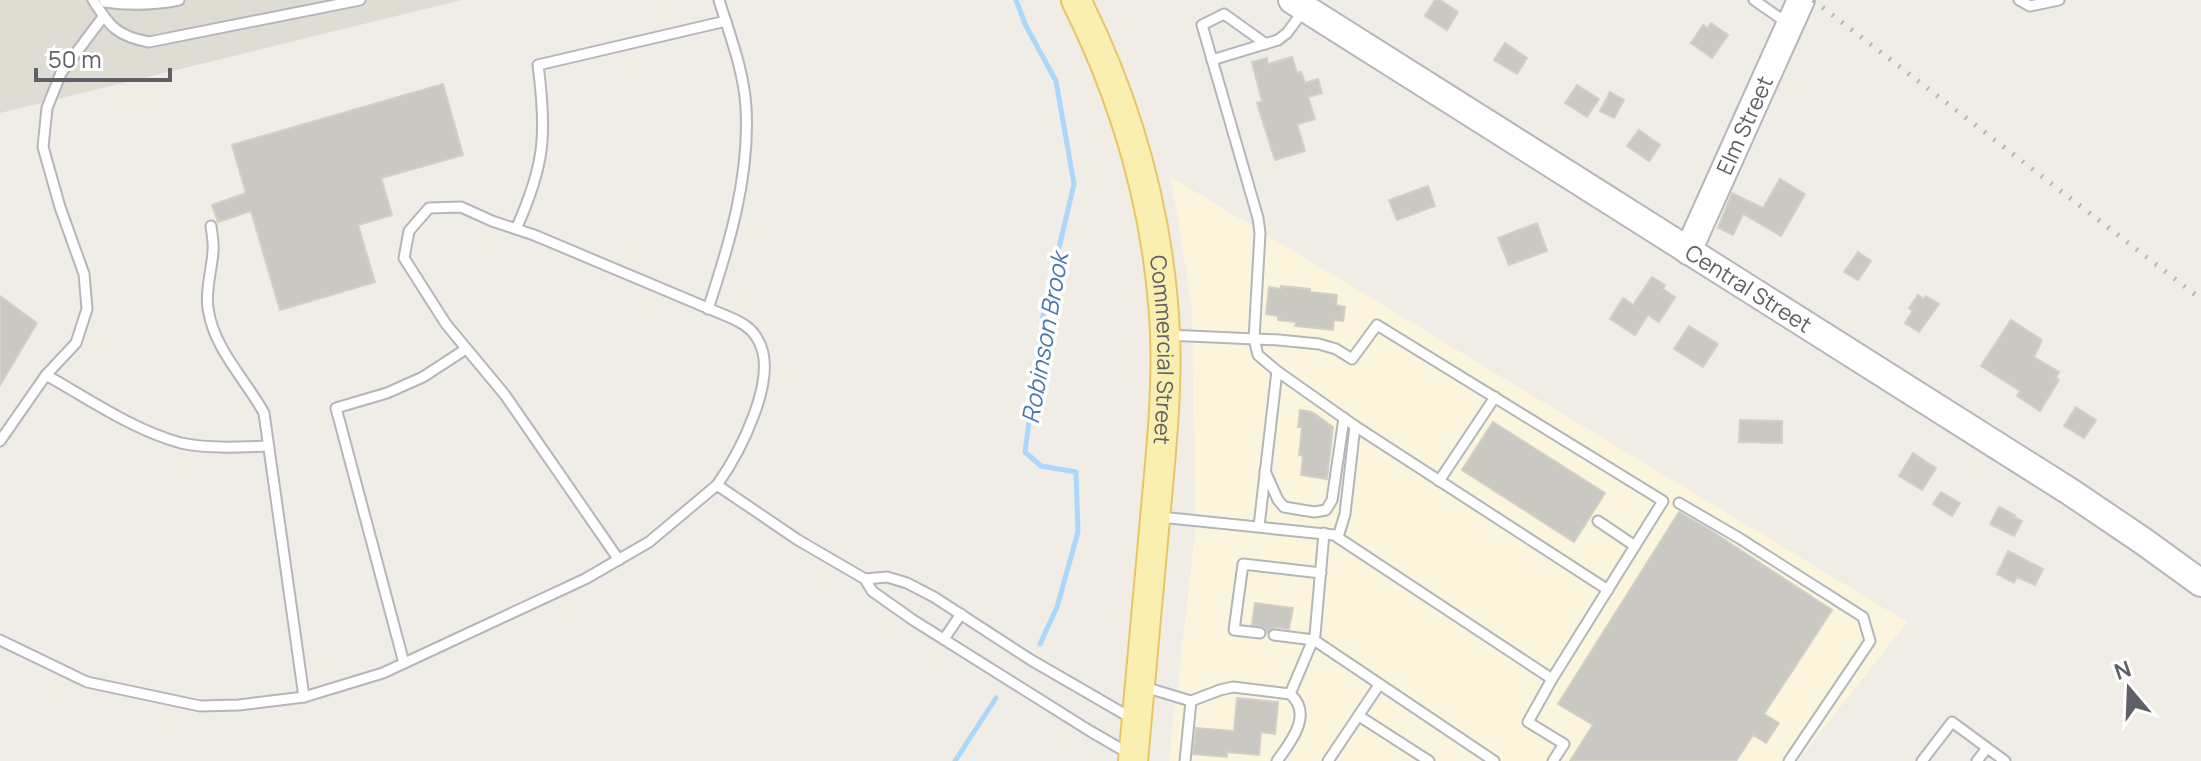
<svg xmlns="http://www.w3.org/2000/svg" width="2201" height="761" font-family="Manrope,sans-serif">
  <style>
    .commercial { fill: #fcf5de }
    .education { fill: #dfdcd4 }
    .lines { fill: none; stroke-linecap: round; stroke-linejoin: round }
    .stream { stroke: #abd7fa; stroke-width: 5 }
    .building { fill: #cac8c2; stroke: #d3cfc4; stroke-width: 2 }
    .lane-casing { stroke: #b3b6ba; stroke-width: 13 }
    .secondary-casing { stroke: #b4b8bc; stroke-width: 30 }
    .primary-casing { stroke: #e9c565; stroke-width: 32 }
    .lane { stroke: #fff; stroke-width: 9 }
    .secondary { stroke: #fff; stroke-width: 26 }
    .primary { stroke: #faefb0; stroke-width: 28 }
    .rail { stroke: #b4b5b5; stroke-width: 5; stroke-dasharray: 2 10; stroke-linecap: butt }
    .labels { text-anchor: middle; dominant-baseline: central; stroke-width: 7; stroke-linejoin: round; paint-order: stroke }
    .street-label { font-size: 22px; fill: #5d6165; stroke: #fff }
    .water-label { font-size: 24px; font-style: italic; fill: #4878ac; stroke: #fff }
  </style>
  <rect width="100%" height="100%" fill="#efede6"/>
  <polygon class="commercial" points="1171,177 1907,622 1798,761 1169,761 1195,534 1192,306"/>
  <polygon class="education" points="0,0 462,0 0,113"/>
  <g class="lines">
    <g class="stream">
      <polyline points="1016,0 1026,26 1056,81 1074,184 1043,316 1025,452 1041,466 1076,472 1078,532 1057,607 1040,644"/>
      <polyline points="955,761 996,698"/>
    </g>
  </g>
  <g class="building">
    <polygon points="1435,0 1440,0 1458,12 1447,30 1425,16"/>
    <polygon points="1711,23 1728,35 1712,58 1691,43 1703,25 1708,28"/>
    <polygon points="1505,43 1527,58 1517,74 1494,60"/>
    <polygon points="1292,57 1297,73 1301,72 1305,83 1318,79 1322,93 1308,97 1315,119 1297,124 1305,151 1275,160 1257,103 1262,101 1252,62 1267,58 1268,64"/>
    <polygon points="443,84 463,155 381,178 392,215 358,225 375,282 280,310 251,211 218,222 212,205 246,193 232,145"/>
    <polygon points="1577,85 1599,99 1587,117 1565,103"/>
    <polygon points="1610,92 1624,100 1614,118 1600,111"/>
    <polygon points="1639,130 1660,145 1649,161 1627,146"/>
    <polygon points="1780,179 1805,194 1781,236 1743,214 1733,235 1718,228 1732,193 1763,208"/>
    <polygon points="1428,186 1435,206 1397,220 1389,200"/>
    <polygon points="1537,223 1547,251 1509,265 1498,238"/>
    <polygon points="1858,252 1871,261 1858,280 1844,272"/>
    <polygon points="1652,277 1665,285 1663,289 1675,297 1659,322 1648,315 1635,335 1610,319 1623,298 1633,305"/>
    <polygon points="1281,286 1310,289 1310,292 1337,295 1336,305 1345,307 1343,321 1334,320 1333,330 1295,326 1296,322 1278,320 1278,316 1266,314 1269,287 1281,289"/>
    <polygon points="1918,295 1924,299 1926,296 1939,304 1919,332 1905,323 1913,311 1909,308"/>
    <polygon points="0,296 37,323 0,385"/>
    <polygon points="2011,320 2042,340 2034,357 2059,372 2056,378 2059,380 2040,411 2017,396 2020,391 1981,366"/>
    <polygon points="1689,326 1718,344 1703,367 1674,349"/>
    <polygon points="2076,407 2096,420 2084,438 2064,426"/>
    <polygon points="1300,410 1312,412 1333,427 1327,479 1301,475 1303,456 1299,455 1302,427 1298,427"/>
    <polygon points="1740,420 1782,421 1782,443 1739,442"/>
    <polygon points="1493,422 1605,493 1574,542 1462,470"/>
    <polygon points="1913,453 1936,468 1922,490 1899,476"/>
    <polygon points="1941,492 1960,503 1952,516 1933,504"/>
    <polygon points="1999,507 2015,515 2014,517 2022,521 2014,536 1990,524"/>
    <polygon points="1679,512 1710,530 1832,610 1764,714 1779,723 1766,743 1753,735 1736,761 1570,761 1593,725 1558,704"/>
    <polygon points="2008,551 2043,569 2035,585 2017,577 2014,583 1997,574"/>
    <polygon points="1255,603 1293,608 1289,629 1275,627 1267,632 1264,627 1252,625"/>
    <polygon points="1237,698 1278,702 1275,734 1261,732 1259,755 1227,752 1227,757 1193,754 1196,728 1234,731"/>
  </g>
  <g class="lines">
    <g class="lane-casing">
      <g id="lane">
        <path d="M93 0C110 27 117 36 149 42L360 0"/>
        <path d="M104 0 105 2C131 6 153 5 179 0"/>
        <polyline points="1754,0 1787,23"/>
        <polyline points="2019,0 2030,6 2059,0"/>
        <polyline points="1266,44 1224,14 1202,25 1258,218 1260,233 1254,339 1258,355 1277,371 1355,426 1608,590"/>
        <polyline points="1212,60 1278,40 1287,33 1304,10"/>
        <path d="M211 226C212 235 214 243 213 251 212 270 205 290 208 308 213 348 246 380 264 413L304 697"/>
        <path d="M516 229C545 165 547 134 538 65L726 21"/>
        <path d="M708 309C729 245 750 177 746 108 744 71 730 36 719 0"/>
        <polyline points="1167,335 1279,340 1319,344 1336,349 1352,359 1377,325 1663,501 1552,679 1528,722 1564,744 1553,761"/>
        <polyline points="46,375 76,343 87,309 84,274 60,207 43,147 47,108 61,73 103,17"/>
        <path d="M0 441 46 375C89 399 133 430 181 443 207 449 242 447 268 446"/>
        <polyline points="1265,471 1278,500 1284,507 1314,512 1326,510 1332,500 1344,418"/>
        <polyline points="1439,481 1495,397"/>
        <polyline points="1679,503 1739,538 1863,617 1870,641 1789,761"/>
        <polyline points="1160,517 1334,535 1552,679"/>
        <polyline points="1598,521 1635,546"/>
        <polyline points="1259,526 1277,371"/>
        <polyline points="1338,537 1345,514 1355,426"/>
        <path d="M619 560 505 395 446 324 404 258 409 231 429 208 461 207 492 221 534 235 729 317C741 322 752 328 758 340 780 377 739 454 717 485"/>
        <polyline points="865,579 887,577 907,583 934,597 1031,660 1133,719"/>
        <polyline points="1260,633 1234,630 1243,564 1321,573"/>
        <polyline points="1274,635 1314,640 1494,761"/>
        <polyline points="944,639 961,614"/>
        <polyline points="0,640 87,682 200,706 239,705 304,697 383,673 585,579 649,542 717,485 798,540 865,579 872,591 913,620 1090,731 1128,753"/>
        <polyline points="404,663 336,408 387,393 423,377 466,349"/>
        <path d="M1144 687 1191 701 1220 690 1233 687 1290 694C1314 714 1290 743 1277 761"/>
        <polyline points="1290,694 1315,635 1324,533"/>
        <polyline points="1359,716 1429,761"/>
        <polyline points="1185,761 1191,701"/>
        <polyline points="1328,761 1379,685"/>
        <polyline points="1922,761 1952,722 2005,761"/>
        <polyline points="1977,761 1987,748"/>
      </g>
    </g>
    <g class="secondary-casing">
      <g id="secondary">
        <path id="s1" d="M1292 0 2069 491 2143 541 2201 583"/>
        <path id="s2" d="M1688 251 1801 0"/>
      </g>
    </g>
    <g class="primary-casing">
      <g id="primary">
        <path id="s3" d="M1076 0C1125 98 1156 204 1164 314 1169 383 1161 451 1155 519 1148 600 1140 680 1133 761"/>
      </g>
    </g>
    <use href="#lane" class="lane"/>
    <use href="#secondary" class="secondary"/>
    <use href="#primary" class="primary"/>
    <polyline class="rail" points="1813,0 2201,299"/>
  </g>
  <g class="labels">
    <g class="street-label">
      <text stroke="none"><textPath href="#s2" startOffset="138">Elm Street</textPath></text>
      <text stroke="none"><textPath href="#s1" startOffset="540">Central Street</textPath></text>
      <text stroke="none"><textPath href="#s3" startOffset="364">Commercial Street</textPath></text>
    </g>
    <g class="water-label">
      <text transform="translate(1044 338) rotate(-80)">Robinson Brook</text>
    </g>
  </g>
  <g transform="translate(2129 689) rotate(341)" stroke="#ffffff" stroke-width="6" paint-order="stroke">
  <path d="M0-6L14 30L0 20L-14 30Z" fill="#5d6165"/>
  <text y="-12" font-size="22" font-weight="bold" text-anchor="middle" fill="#5d6165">N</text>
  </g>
  <path d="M36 68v12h134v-12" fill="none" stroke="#5d6165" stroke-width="4"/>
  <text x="48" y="68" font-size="24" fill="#5d6165" stroke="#ffffff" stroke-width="6" paint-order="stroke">50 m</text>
</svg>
